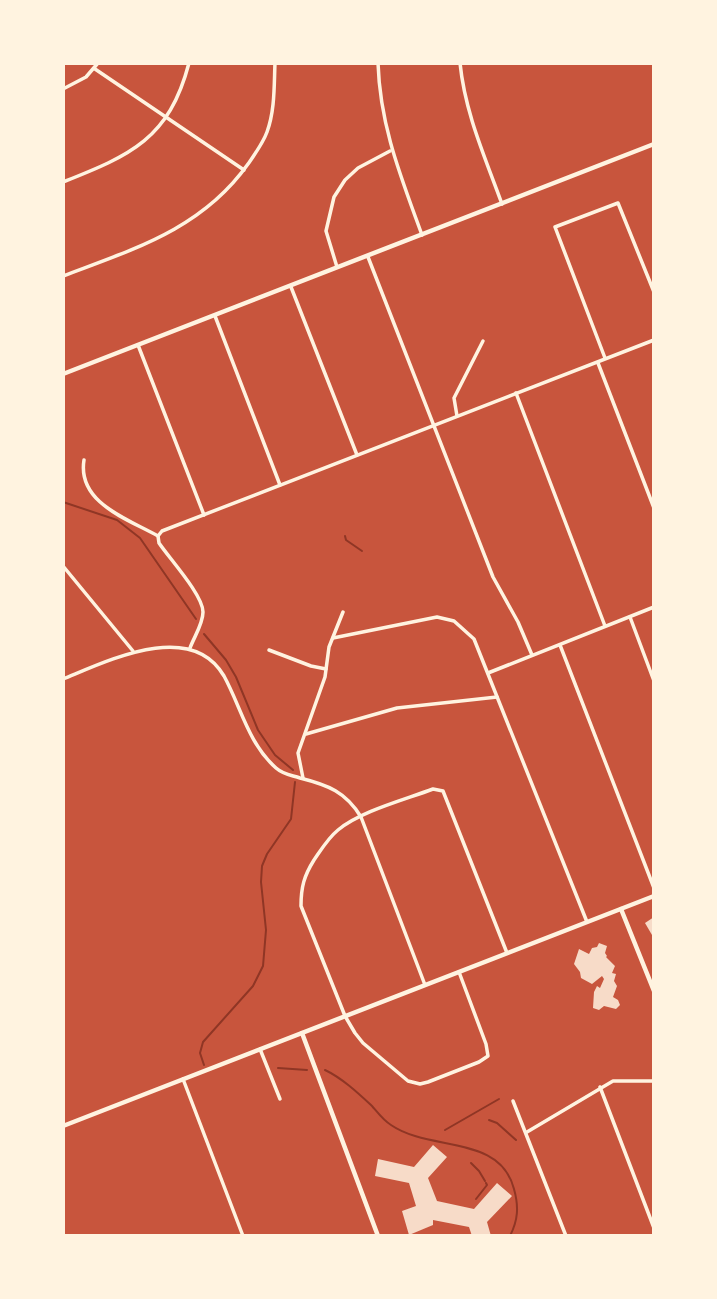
<svg xmlns="http://www.w3.org/2000/svg" width="717" height="1299" font-family="'Roboto Serif',serif">
  <style>
    .lines { fill: none; stroke-linecap: round; stroke-linejoin: round }
    .stream { stroke: #8f3625; stroke-width: 2 }
    .building { fill: #f7dbc8 }
    .minor { stroke: #fff3e0; stroke-width: 3.5 }
    .tertiary { stroke: #fff3e0; stroke-width: 4.5 }
  </style>
  <rect width="100%" height="100%" fill="#c8553d"/>
  <g class="lines">
    <g class="stream">
      <polyline points="63,502 117,520 140,538 196,619"/>
      <polyline points="345,536 346,540 362,551"/>
      <polyline points="204,634 226,660 236,677 258,730 275,755 293,770"/>
      <polyline points="204,1065 200,1053 203,1042 253,986 263,966 266,930 261,882 262,866 267,854 291,819 295,782"/>
      <polyline points="278,1068 307,1070"/>
      <path d="M325 1070C342 1078 358 1093 372 1106 378 1113 384 1121 391 1125 430 1152 500 1134 514 1189 519 1207 518 1220 510 1236"/>
      <polyline points="489,1120 497,1123 516,1140"/>
      <polyline points="445,1130 499,1099"/>
      <polyline points="471,1163 479,1171 485,1181"/>
      <polyline points="476,1199 487,1185 486,1183"/>
    </g>
  </g>
  <g class="building">
    <polygon points="654,917 654,934 652,935 645,923"/>
    <polygon points="599,943 607,946 605,953 607,956 606,957 615,966 612,973 616,974 614,981 617,986 613,997 618,1000 620,1005 616,1009 604,1006 599,1010 593,1008 594,992 597,986 600,988 604,979 602,976 592,984 581,978 580,972 574,964 579,949 589,954 592,948 597,947"/>
    <polygon points="433,1145 447,1157 428,1178 437,1201 474,1209 497,1183 512,1196 487,1222 491,1236 472,1236 469,1227 433,1220 433,1225 409,1235 402,1211 416,1206 409,1183 375,1176 378,1159 414,1167"/>
  </g>
  <g class="lines">
    <g class="minor">
      <path d="M378 63C380 126 401 177 422 235"/>
      <path d="M460 63C465 113 485 157 502 204"/>
      <polyline points="95,69 244,170"/>
      <polyline points="63,89 86,77 98,63"/>
      <path d="M63 182C131 155 169 139 189 63"/>
      <polyline points="368,257 493,577 518,622 532,655"/>
      <polyline points="337,267 326,231 334,197 345,180 358,168 390,151"/>
      <path d="M63 276C134 249 202 229 248 164 255 154 263 143 267 132 275 110 274 86 275 63"/>
      <polyline points="291,287 357,455"/>
      <polyline points="215,316 280,485"/>
      <polyline points="138,345 204,515"/>
      <polyline points="605,358 555,227 618,203 654,292"/>
      <polyline points="598,363 654,508"/>
      <polyline points="516,393 605,626"/>
      <polyline points="457,416 454,398 483,341"/>
      <path d="M84 460C77 503 128 519 158 536"/>
      <polyline points="63,566 133,651"/>
      <polyline points="630,617 654,681"/>
      <polyline points="333,638 437,617 454,621 474,639 587,922"/>
      <polyline points="560,645 654,888"/>
      <path d="M190 648C194 637 203 624 203 612 203 595 169 558 159 543L158 536 162 531 654 340"/>
      <polyline points="269,650 311,666 326,669"/>
      <polyline points="488,673 654,607"/>
      <path d="M63 679C107 661 191 619 224 676 241 707 248 743 276 768 284 775 291 775 300 778 328 785 346 792 361 817L425 985"/>
      <polyline points="306,734 397,708 497,697"/>
      <polyline points="303,778 298,753 325,677 329,647 343,612"/>
      <path d="M459 972 486 1044 488 1056 479 1062 428 1082 420 1084 408 1081 363 1043 355 1033 345 1016 301 906C301 887 304 876 314 860 321 850 328 838 338 830 361 811 404 800 433 789L443 791 507 953"/>
      <polyline points="260,1049 280,1099"/>
      <polyline points="183,1079 243,1236"/>
      <polyline points="600,1087 654,1228"/>
      <polyline points="513,1101 566,1236"/>
      <polyline points="527,1132 613,1081 654,1081"/>
    </g>
    <g class="tertiary">
      <polyline points="63,374 654,144"/>
      <polyline points="621,909 654,991"/>
      <polyline points="302,1033 378,1236"/>
      <polyline points="63,1126 654,896"/>
    </g>
  </g>
  <rect width="717" height="1299" fill="none" stroke="#fff3e0" stroke-width="130"/>
</svg>
